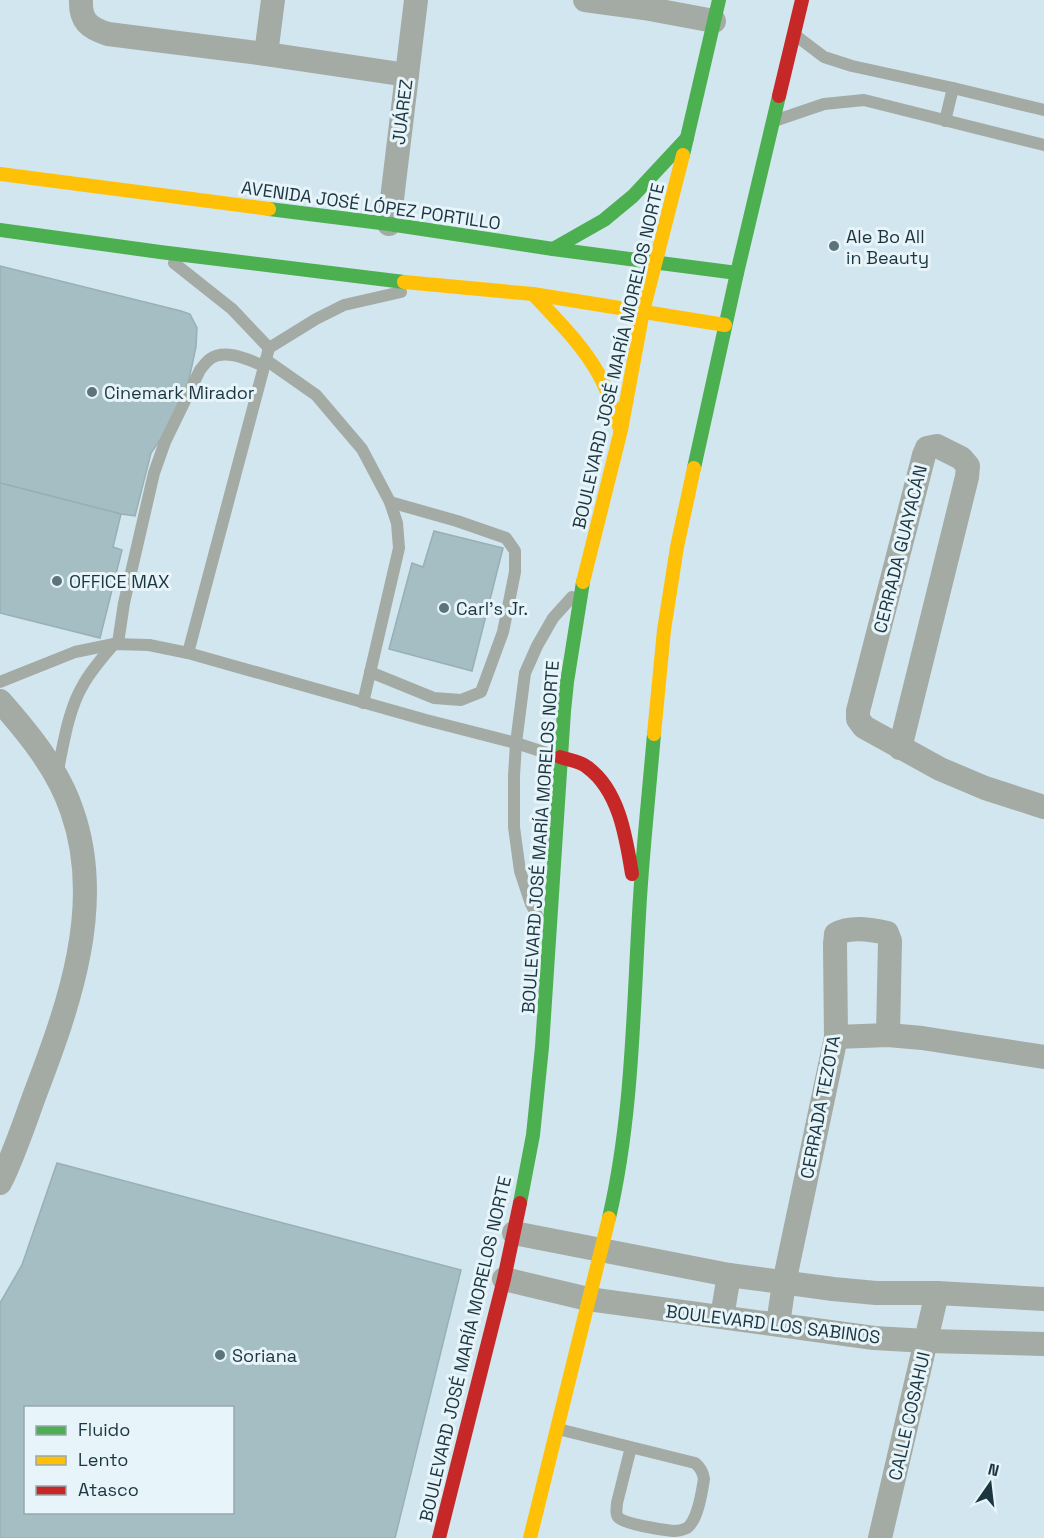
<svg xmlns="http://www.w3.org/2000/svg" width="1044" height="1538" font-family="'Space Grotesk',sans-serif">
  <style>
    .building { fill: #a4bec4; stroke: #98b0b5; stroke-width: 1.5; fill-rule: evenodd }
    .lines { fill: none; stroke-linecap: round; stroke-linejoin: round }
    .lane { stroke: #a4aaa4; stroke-width: 12 }
    .street { stroke: #a4aaa4; stroke-width: 24 }
    .fast { stroke: #4caf50; stroke-width: 14 }
    .slow { stroke: #ffc107; stroke-width: 14 }
    .jam { stroke: #c62828; stroke-width: 14 }
    .poi-dot { fill: #5c747d; stroke: #e7f4f9; stroke-width: 2 }
    .labels { text-anchor: middle; dominant-baseline: central; stroke-width: 6; stroke-linejoin: round; paint-order: stroke }
    .street-label { font-size: 18px; fill: #1c3640; stroke: #e7f4f9 }
    .poi-label { font-size: 18px; fill: #1c3640; stroke: #e7f4f9; text-anchor: start }
  </style>
  <rect width="100%" height="100%" fill="#d2e6ef"/>
  <g class="building">
    <polygon points="0,266 181,311 190,314 197,328 196,347 188,384 167,430 151,453 135,516 121,514 0,483"/>
    <polygon points="0,483 121,514 113,547 122,550 100,638 0,613"/>
    <polygon points="434,531 503,548 472,671 389,649 412,563 423,567"/>
    <path d="M57 1163 461 1270 395 1538H0V1303L22 1265ZM26 1408H232V1512H26Z"/>
  </g>
  <g class="lines">
    <g class="lane">
      <polyline points="795,35 824,57 852,66 953,88 1044,110"/>
      <polyline points="777,120 824,104 864,100 1044,145"/>
      <polyline points="945,121 953,88"/>
      <polyline points="174,263 232,309 269,348"/>
      <polyline points="266,360 316,395 362,449 390,502 397,523 399,548 363,703"/>
      <path d="M118 643 124 603 154 473 165 442 200 370C203 366 206 362 210 359 225 348 249 360 264 366"/>
      <polyline points="188,653 269,348 316,319 344,305 401,292"/>
      <polyline points="370,672 434,698 461,700 481,692 503,632 515,572 515,551 506,538 457,521 390,502"/>
      <polyline points="0,682 75,652 114,644 149,645 188,653 426,720 516,743 559,757"/>
      <path d="M57 775C63 746 68 710 83 685 91 670 103 657 114 644"/>
      <polyline points="541,923 531,904 520,871 514,827 514,776 516,743 525,673 537,646 553,618 572,597"/>
      <path d="M558 1429 695 1463C700 1467 703 1472 704 1479 702 1491 698 1520 687 1528 683 1530 677 1531 673 1531 664 1530 622 1524 618 1517 615 1513 617 1507 617 1503L631 1447"/>
    </g>
    <g class="street">
      <path d="M81 0C80 21 89 28 108 34L266 54 407 75"/>
      <polyline points="585,0 644,8 714,21"/>
      <polyline points="266,54 273,0"/>
      <polyline points="389,224 416,0"/>
      <path d="M0 701C29 734 58 769 72 811 105 905 69 1005 35 1094 24 1124 14 1155 0 1183"/>
      <polyline points="900,748 967,477 968,466 961,458 937,446 927,448 924,455 858,711 858,719 864,727 940,769 985,788 1044,807"/>
      <polyline points="836,1037 888,1035 922,1038 1044,1057"/>
      <polyline points="514,1233 729,1275 833,1289 876,1293 937,1293 1044,1299"/>
      <polyline points="504,1279 588,1299 874,1338 927,1341 1044,1344"/>
      <polyline points="722,1317 729,1275"/>
      <path d="M778 1324 784 1283 836 1037 835 944 836 934C851 926 870 929 887 933L890 941 888 1035"/>
      <polyline points="880,1538 937,1293"/>
    </g>
    <g class="fast">
      <polyline points="683,155 719,0"/>
      <polyline points="269,209 389,224 553,249 737,273"/>
      <polyline points="0,230 160,252 404,282"/>
      <polyline points="553,249 604,220 633,196 687,138"/>
      <polyline points="694,468 737,273 779,96"/>
      <polyline points="520,1203 533,1135 542,1047 564,711 567,682 583,582"/>
      <path d="M609 1218C632 1119 633 1017 639 915 642 855 649 794 654 734"/>
    </g>
    <g class="slow">
      <polyline points="0,174 269,209"/>
      <polyline points="404,282 533,294 725,325"/>
      <path d="M533 294C556 319 581 343 598 373 608 390 614 410 620 429"/>
      <polyline points="583,582 621,430 643,311 683,155"/>
      <polyline points="654,734 664,630 677,547 694,468"/>
      <polyline points="530,1538 609,1218"/>
    </g>
    <g class="jam">
      <polyline points="779,96 802,0"/>
      <path d="M560 757C568 760 580 761 587 767 619 790 626 837 632 874"/>
      <polyline points="439,1538 504,1279 520,1203"/>
    </g>
  </g>
  <g class="poi-dot">
    <circle cx="834" cy="246" r="6"/>
    <circle cx="92" cy="392" r="6"/>
    <circle cx="57" cy="581" r="6"/>
    <circle cx="444" cy="608" r="6"/>
    <circle cx="220" cy="1355" r="6"/>
  </g>
  <g class="labels">
    <g class="street-label">
      <text transform="translate(402 112) rotate(-83)">JUÁREZ</text>
      <text transform="translate(371 205) rotate(8)">AVENIDA JOSÉ LÓPEZ PORTILLO</text>
      <text transform="translate(618 356) rotate(-77)">BOULEVARD JOSÉ MARÍA MORELOS NORTE</text>
      <text transform="translate(900 549) rotate(-76)">CERRADA GUAYACÁN</text>
      <text transform="translate(540 837) rotate(-86)">BOULEVARD JOSÉ MARÍA MORELOS NORTE</text>
      <text transform="translate(820 1107) rotate(-79)">CERRADA TEZOTA</text>
      <text transform="translate(773 1324) rotate(7)">BOULEVARD LOS SABINOS</text>
      <text transform="translate(465 1349) rotate(-77)">BOULEVARD JOSÉ MARÍA MORELOS NORTE</text>
      <text transform="translate(909 1416) rotate(-77)">CALLE COSAHUI</text>
    </g>
    <g class="poi-label">
      <text x="846" y="236">Ale Bo All<tspan x="846" dy="21">in Beauty</tspan></text>
      <text x="104" y="392">Cinemark Mirador</text>
      <text x="69" y="581">OFFICE MAX</text>
      <text x="456" y="608">Carl's Jr.</text>
      <text x="232" y="1355">Soriana</text>
    </g>
  </g>
  <rect x="24" y="1406" width="210" height="108" fill="#e7f4f9" stroke="#96a8af" stroke-width="1.5"/>
  <rect x="36" y="1426" width="30" height="9" fill="#4caf50" stroke="#96a8af" stroke-width="1.5"/>
  <text x="78" y="1436" font-size="18" fill="#1c3640">Fluido</text>
  <rect x="36" y="1456" width="30" height="9" fill="#ffc107" stroke="#96a8af" stroke-width="1.5"/>
  <text x="78" y="1466" font-size="18" fill="#1c3640">Lento</text>
  <rect x="36" y="1486" width="30" height="9" fill="#c62828" stroke="#96a8af" stroke-width="1.5"/>
  <text x="78" y="1496" font-size="18" fill="#1c3640">Atasco</text>
  <g transform="translate(990 1484) rotate(14)" stroke="#e7f4f9" stroke-width="4.5" paint-order="stroke">
  <path d="M0-4.5L10 22L0 15L-10 22Z" fill="#1c3640"/>
  <text y="-9" font-size="16" font-weight="bold" text-anchor="middle" fill="#1c3640">N</text>
  </g>
</svg>
